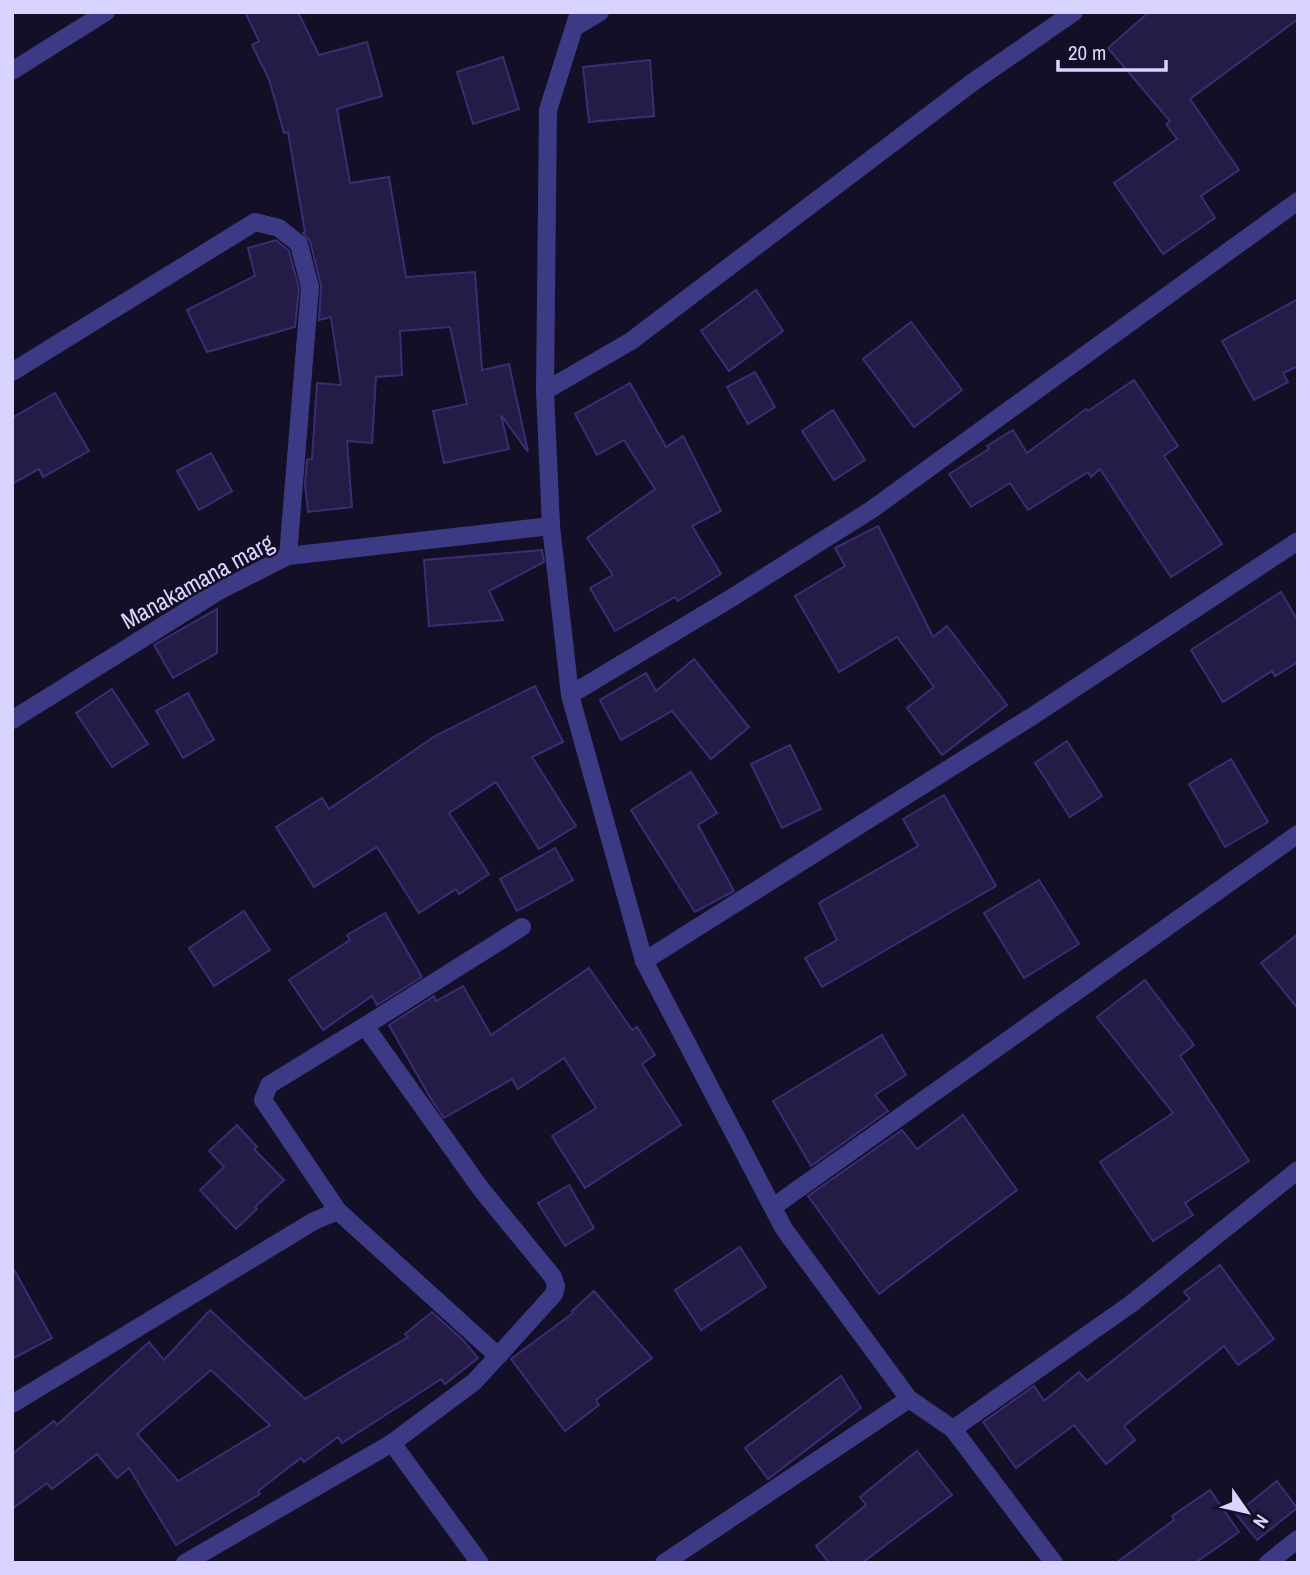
<svg xmlns="http://www.w3.org/2000/svg" width="1310" height="1575" font-family="'Archivo Narrow',sans-serif">
  <style>
    .building { fill: #241b47; stroke: #3b2d73; stroke-width: 2; fill-rule: evenodd }
    .lines { fill: none; stroke-linecap: round; stroke-linejoin: round }
    .street { stroke: #3d3a85; stroke-width: 18 }
    .labels { text-anchor: middle; dominant-baseline: central; stroke-width: 5; stroke-linejoin: round; paint-order: stroke }
    .street-label { font-size: 24px; fill: #d9d4ff; stroke: #130f26 }
  </style>
  <rect width="100%" height="100%" fill="#130f26"/>
  <g class="building">
    <polygon points="245,12 298,12 319,55 367,42 382,96 337,109 350,183 389,177 406,277 475,272 482,370 509,364 528,452 501,415 509,449 444,463 433,411 467,404 450,327 400,331 402,375 376,377 372,443 347,441 352,507 308,512 305,484 307,460 312,459 317,383 341,385 331,317 319,320 321,285 310,241 303,233 305,232 288,132 284,133 269,79 252,45 259,41"/>
    <polygon points="1149,12 1298,12 1298,19 1190,99 1239,170 1201,196 1215,218 1163,254 1114,183 1177,139 1166,124 1170,121 1108,48"/>
    <polygon points="503,57 519,109 473,124 457,72"/>
    <polygon points="650,60 654,116 589,122 583,67"/>
    <polygon points="276,240 289,251 299,288 295,327 207,352 187,310 255,276 248,248"/>
    <polygon points="756,290 783,331 729,371 701,331"/>
    <polygon points="1298,299 1298,366 1283,373 1288,382 1254,400 1222,341"/>
    <polygon points="911,322 962,390 914,427 863,359"/>
    <polygon points="755,372 775,407 748,424 727,387"/>
    <polygon points="1134,380 1178,446 1164,456 1222,544 1171,577 1100,469 1091,477 1088,472 1028,510 1010,483 971,507 949,474 989,449 987,446 1013,430 1027,453 1086,409 1088,411"/>
    <polygon points="630,383 666,447 683,436 721,511 692,526 721,574 678,601 675,597 615,631 590,588 613,575 587,538 655,489 624,440 597,455 575,414"/>
    <polygon points="55,393 89,451 43,477 39,469 12,484 12,418"/>
    <polygon points="833,410 865,460 834,480 802,431"/>
    <polygon points="211,453 232,491 199,510 177,471"/>
    <polygon points="878,526 933,637 947,626 1007,705 942,755 907,708 934,687 897,637 839,672 795,596 845,566 835,548"/>
    <polygon points="542,550 544,562 489,591 503,620 429,626 424,560"/>
    <polygon points="1281,592 1298,621 1298,662 1275,676 1272,671 1223,702 1191,650"/>
    <polygon points="217,609 217,653 173,678 154,645"/>
    <polygon points="694,659 749,727 711,759 672,711 621,740 600,700 646,673 656,691"/>
    <polygon points="535,686 563,742 532,757 576,826 539,849 496,782 449,813 489,874 459,894 456,889 419,913 377,847 314,887 276,827 322,798 329,809 435,736"/>
    <polygon points="112,689 148,744 112,767 76,713"/>
    <polygon points="188,693 214,740 183,758 156,711"/>
    <polygon points="1067,741 1102,796 1070,817 1035,763"/>
    <polygon points="790,745 821,809 782,828 751,764"/>
    <polygon points="1231,759 1268,822 1225,847 1189,784"/>
    <polygon points="691,772 717,813 698,825 734,891 695,912 631,810"/>
    <polygon points="944,795 996,886 822,987 805,958 837,940 819,903 918,846 903,819"/>
    <polygon points="555,848 573,880 517,911 500,879"/>
    <polygon points="1039,880 1079,944 1024,978 984,913"/>
    <polygon points="244,911 270,950 214,986 189,948"/>
    <polygon points="385,913 422,977 377,1005 372,996 323,1030 289,980 350,940 347,935"/>
    <polygon points="1298,934 1298,1009 1261,963"/>
    <polygon points="589,968 632,1030 637,1027 655,1055 642,1064 681,1125 585,1188 552,1136 596,1108 564,1058 518,1089 512,1079 444,1118 431,1099 389,1025 434,996 436,1001 463,986 491,1035"/>
    <polygon points="1145,980 1194,1045 1180,1056 1249,1161 1185,1203 1193,1215 1153,1241 1100,1162 1173,1113 1097,1017"/>
    <polygon points="882,1035 906,1075 875,1095 888,1111 811,1166 773,1101"/>
    <polygon points="963,1115 1017,1190 879,1294 808,1196 902,1130 917,1149"/>
    <polygon points="237,1125 257,1147 254,1149 284,1180 255,1207 257,1209 236,1229 200,1190 224,1167 209,1151"/>
    <polygon points="569,1185 594,1228 565,1246 538,1203"/>
    <polygon points="740,1247 766,1287 701,1330 675,1290"/>
    <polygon points="1220,1265 1274,1339 1238,1365 1224,1346 1124,1426 1135,1440 1106,1464 1074,1425 1016,1468 983,1422 1034,1386 1044,1401 1079,1372 1087,1381 1190,1299 1184,1292"/>
    <polygon points="12,1266 52,1338 12,1359"/>
    <polygon points="594,1291 652,1358 596,1400 599,1405 565,1431 511,1359 573,1313 572,1311"/>
    <path d="M210 1310 305 1399 408 1337 405 1334 432 1312 463 1340 478 1358 445 1384 441 1379 342 1443 338 1437 304 1462 301 1458 258 1491 260 1494 176 1545 129 1468 117 1478 97 1454 52 1489 47 1483 12 1509V1454L54 1421 57 1425 149 1342 164 1360ZM211 1370 270 1425 178 1481 137 1434Z"/>
    <polygon points="841,1376 861,1408 768,1479 745,1448"/>
    <polygon points="917,1451 952,1495 862,1563 829,1563 816,1546 866,1505 860,1497"/>
    <polygon points="1277,1481 1297,1508 1257,1540 1236,1514"/>
    <polygon points="1210,1490 1239,1532 1195,1563 1116,1563 1174,1520 1172,1516"/>
  </g>
  <g class="lines">
    <g class="street">
      <polyline points="579,12 548,110 545,391 551,526 570,695 644,961 784,1229 909,1399 953,1429 1054,1563"/>
      <polyline points="575,27 600,12"/>
      <polyline points="12,71 106,12"/>
      <polyline points="12,372 255,222 279,228 299,244 310,287 288,556"/>
      <polyline points="545,391 631,341 973,82 1074,12"/>
      <polyline points="570,695 733,597 871,510 1298,201"/>
      <polyline points="12,720 217,592 288,556 551,526"/>
      <polyline points="644,961 1031,717 1298,541"/>
      <polyline points="365,1026 522,927"/>
      <polyline points="773,1207 1298,834"/>
      <polyline points="338,1211 263,1100 269,1085 365,1026 481,1189 553,1277 556,1286 554,1294 498,1356"/>
      <polyline points="12,1404 314,1221 338,1211 498,1356 474,1382 392,1443 185,1563"/>
      <polyline points="953,1429 1131,1304 1298,1170"/>
      <polyline points="392,1443 480,1563"/>
      <polyline points="664,1563 909,1399"/>
      <polyline points="1268,1563 1298,1539"/>
    </g>
  </g>
  <g class="labels">
    <g class="street-label">
      <text transform="translate(197 581) rotate(-29)">Manakamana marg</text>
    </g>
  </g>
  <rect width="1310" height="1575" fill="none" stroke="#d9d4ff" stroke-width="28"/>
  <g transform="translate(1247 1512) rotate(124)" stroke="#130f26" stroke-width="5" paint-order="stroke">
  <path d="M0-5L12 26L0 18L-12 26Z" fill="#d9d4ff"/>
  <text y="-10" font-size="19" font-weight="bold" text-anchor="middle" fill="#d9d4ff">N</text>
  </g>
  <path d="M1058 60v10h108v-10" fill="none" stroke="#d9d4ff" stroke-width="3.5"/>
  <text x="1068" y="60" font-size="21" fill="#d9d4ff" stroke="#130f26" stroke-width="5" paint-order="stroke">20 m</text>
</svg>
